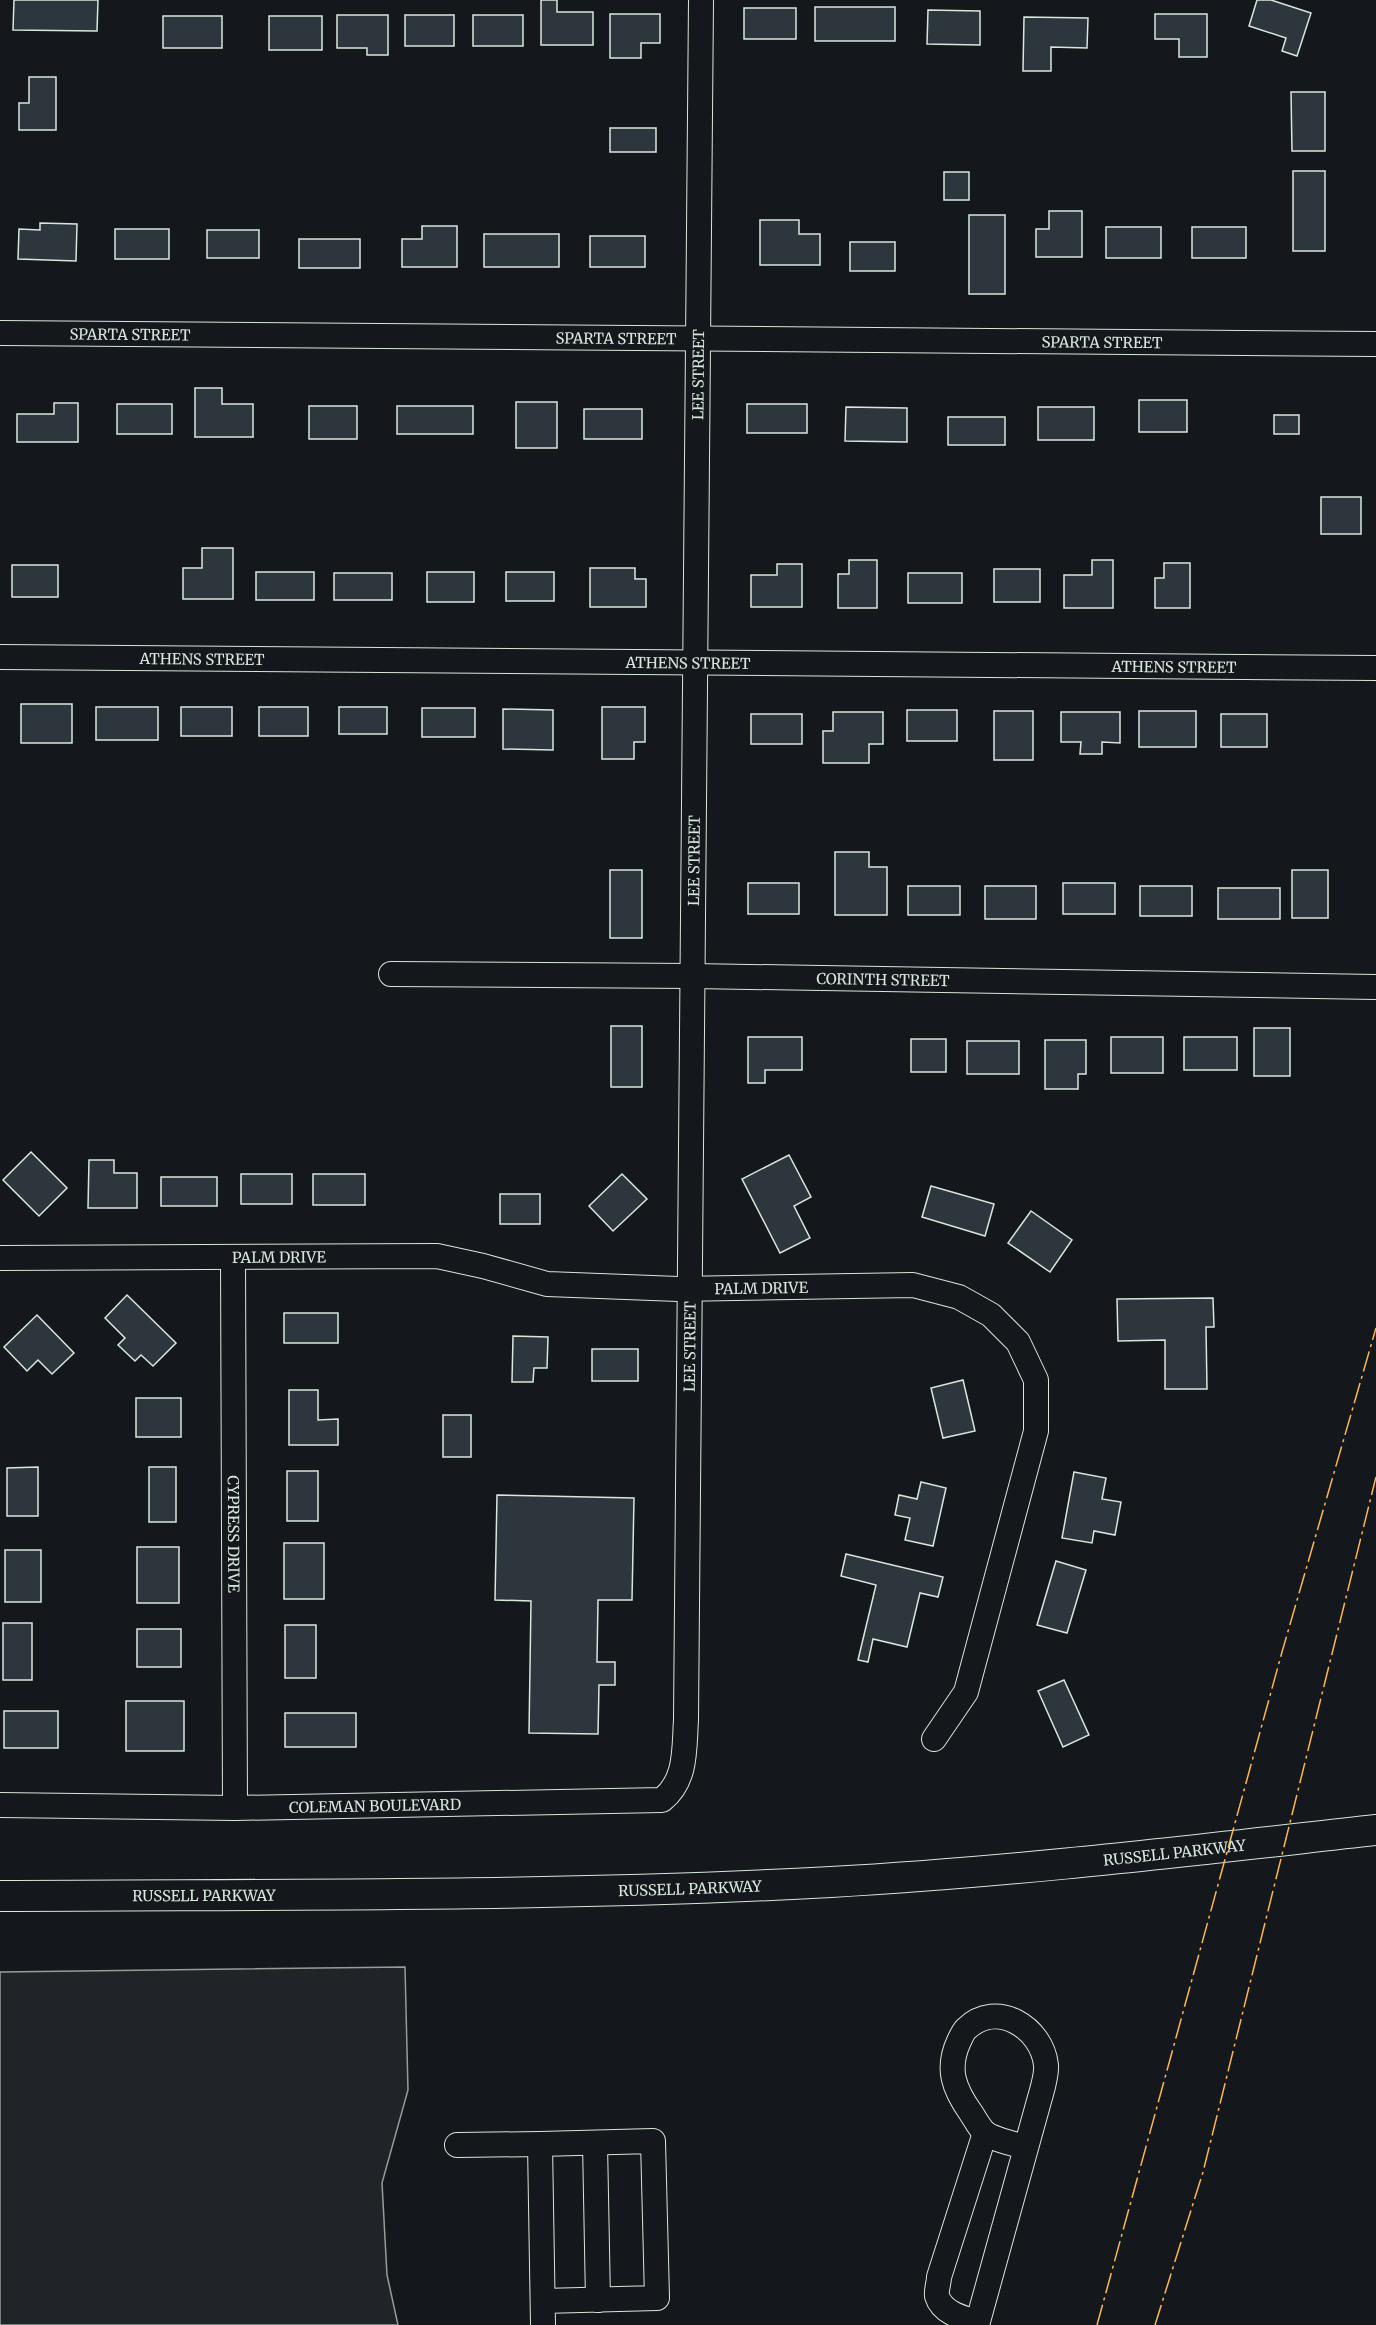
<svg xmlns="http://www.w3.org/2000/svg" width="1376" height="2325" font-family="Merriweather,serif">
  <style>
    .green { fill: #202428; stroke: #939e99; stroke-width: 1.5 }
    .building { fill: #2c363c; stroke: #d8e6dc; stroke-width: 1.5 }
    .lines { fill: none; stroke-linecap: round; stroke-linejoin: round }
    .minor-casing { stroke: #d8e6dc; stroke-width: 26 }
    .major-casing { stroke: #d8e6dc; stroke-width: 32 }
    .minor { stroke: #14181c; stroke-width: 24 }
    .major { stroke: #14181c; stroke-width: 30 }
    .power { stroke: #ffb74d; stroke-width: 1.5; stroke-dasharray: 21 4.5 3 4.5; stroke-linecap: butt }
    .labels { text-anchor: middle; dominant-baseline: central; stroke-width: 4.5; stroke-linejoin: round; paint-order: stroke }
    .street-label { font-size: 15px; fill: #d8e6dc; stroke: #14181c }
  </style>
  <rect width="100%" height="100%" fill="#14181c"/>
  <polygon class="green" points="405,1967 408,2090 382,2183 387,2275 398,2325 0,2325 0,1972"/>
  <g class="building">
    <polygon points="14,0 98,0 97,31 13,30"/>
    <polygon points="541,0 557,0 557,12 593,12 593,45 541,45"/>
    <polygon points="1257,0 1271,0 1311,13 1297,56 1282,51 1286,38 1249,26"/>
    <rect x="815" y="7" width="80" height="34"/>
    <rect x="744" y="8" width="52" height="31"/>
    <polygon points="928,10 980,11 980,45 927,44"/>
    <polygon points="610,14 660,14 660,43 641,43 641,58 610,58"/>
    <polygon points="1155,14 1207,14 1207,57 1179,57 1179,39 1155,39"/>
    <polygon points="337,15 388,15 388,55 367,55 367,48 337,48"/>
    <rect x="405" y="15" width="49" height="31"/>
    <rect x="473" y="15" width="50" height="31"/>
    <rect x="163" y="16" width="59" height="32"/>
    <rect x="269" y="16" width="53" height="34"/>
    <polygon points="1024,17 1088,18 1087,48 1051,47 1051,71 1023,71"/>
    <polygon points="29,77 56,77 56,130 19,130 19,103 29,103"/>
    <polygon points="1291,92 1325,92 1325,151 1292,151"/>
    <rect x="610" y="128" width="46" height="24"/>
    <rect x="1293" y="171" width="32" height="80"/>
    <rect x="944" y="172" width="25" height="28"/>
    <polygon points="1049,211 1082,211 1082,257 1036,257 1036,229 1049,229"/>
    <rect x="969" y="215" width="36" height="79"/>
    <polygon points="760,220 799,220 799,234 820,234 820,265 760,265"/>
    <polygon points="40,223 77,224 76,261 18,259 19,229 40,230"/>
    <polygon points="422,226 457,226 457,267 402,267 402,239 422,239"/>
    <rect x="1106" y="227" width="55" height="31"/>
    <rect x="1192" y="227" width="54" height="31"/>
    <rect x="115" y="229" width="54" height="30"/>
    <rect x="207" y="230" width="52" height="28"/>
    <rect x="484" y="234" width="75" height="33"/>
    <rect x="590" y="236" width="55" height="31"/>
    <rect x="299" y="239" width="61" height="29"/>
    <rect x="850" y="242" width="45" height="29"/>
    <polygon points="195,388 222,388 222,404 253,404 253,437 195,437"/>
    <rect x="1139" y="400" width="48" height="32"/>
    <rect x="516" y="402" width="41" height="46"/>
    <polygon points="54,403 78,403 78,442 17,442 17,414 54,414"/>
    <rect x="117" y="404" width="55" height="30"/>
    <rect x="747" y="404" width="60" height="29"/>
    <rect x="309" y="406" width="48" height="33"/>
    <rect x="397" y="406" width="76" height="28"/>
    <polygon points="846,407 907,408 907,442 845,441"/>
    <rect x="1038" y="407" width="56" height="33"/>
    <rect x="584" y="409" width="58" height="30"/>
    <rect x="1274" y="415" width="25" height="19"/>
    <rect x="948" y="417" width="57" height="28"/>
    <rect x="1321" y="497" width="40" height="37"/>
    <polygon points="202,548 233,548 233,599 183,599 183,568 202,568"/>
    <polygon points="849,560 877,560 877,608 838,608 838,574 849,574"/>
    <polygon points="1092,560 1113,560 1113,608 1064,608 1064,575 1092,575"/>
    <polygon points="1164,563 1190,563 1190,608 1155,608 1155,578 1164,578"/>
    <polygon points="777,564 802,564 802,607 751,607 751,575 777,575"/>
    <rect x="12" y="565" width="46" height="32"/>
    <polygon points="590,568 635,568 635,579 646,579 646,607 590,607"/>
    <rect x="994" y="569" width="46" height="33"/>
    <rect x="256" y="572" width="58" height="28"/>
    <rect x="427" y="572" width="47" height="30"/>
    <rect x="506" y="572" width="48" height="29"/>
    <rect x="334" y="573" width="58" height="27"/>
    <rect x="908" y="573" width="54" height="30"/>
    <rect x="21" y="704" width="51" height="39"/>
    <rect x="96" y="707" width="62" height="33"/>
    <rect x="181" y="707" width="51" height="29"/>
    <rect x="259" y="707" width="49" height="29"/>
    <rect x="339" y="707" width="48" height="27"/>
    <polygon points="602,707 645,707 645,742 634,742 634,759 602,759"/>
    <rect x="422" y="708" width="53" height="29"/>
    <polygon points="503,709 553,710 553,750 503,749"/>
    <rect x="907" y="710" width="50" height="31"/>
    <rect x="994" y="711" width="39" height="49"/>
    <rect x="1139" y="711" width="57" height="36"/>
    <polygon points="833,712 883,712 883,744 869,744 869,763 823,763 823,731 833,731"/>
    <polygon points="1061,712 1120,712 1120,743 1102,742 1102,754 1080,754 1081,742 1061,742"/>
    <rect x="751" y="714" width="51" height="30"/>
    <rect x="1221" y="714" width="46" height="33"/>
    <polygon points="835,852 869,852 869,867 887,867 887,915 835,915"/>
    <rect x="610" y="870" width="32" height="68"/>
    <rect x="1292" y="870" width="36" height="48"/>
    <rect x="748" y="883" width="51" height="31"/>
    <rect x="1063" y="883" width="52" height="31"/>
    <rect x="908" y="886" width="52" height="29"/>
    <rect x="985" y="886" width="51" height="33"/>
    <rect x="1140" y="886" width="52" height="30"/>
    <rect x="1218" y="888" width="62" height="31"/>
    <rect x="611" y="1026" width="31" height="61"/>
    <rect x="1254" y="1028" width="36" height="48"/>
    <polygon points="748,1037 802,1037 802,1070 765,1070 765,1083 748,1083"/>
    <rect x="1111" y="1037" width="52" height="36"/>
    <rect x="1184" y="1037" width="53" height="33"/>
    <rect x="911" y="1039" width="35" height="33"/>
    <polygon points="1045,1040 1086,1040 1086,1074 1078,1074 1078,1089 1045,1089"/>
    <rect x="967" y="1041" width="52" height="33"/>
    <polygon points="31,1152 67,1188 39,1216 3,1180"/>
    <polygon points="789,1155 811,1197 794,1206 810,1238 780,1253 742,1179"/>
    <polygon points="89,1160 114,1160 114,1173 137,1173 137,1208 88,1208"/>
    <rect x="241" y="1174" width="51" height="30"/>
    <rect x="313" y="1174" width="52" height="31"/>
    <polygon points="622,1174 647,1199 613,1231 589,1206"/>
    <rect x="161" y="1177" width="56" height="29"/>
    <polygon points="931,1186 994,1204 985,1236 922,1217"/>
    <rect x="500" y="1194" width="40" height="30"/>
    <polygon points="1031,1211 1072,1240 1050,1272 1008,1243"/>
    <polygon points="127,1295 176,1343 153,1366 141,1355 135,1361 118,1345 125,1338 105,1318"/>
    <polygon points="1213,1298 1214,1327 1206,1327 1207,1389 1165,1389 1165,1340 1118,1341 1117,1299"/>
    <rect x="284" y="1313" width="54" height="30"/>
    <polygon points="37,1315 74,1353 52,1374 38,1360 27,1371 4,1347"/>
    <polygon points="513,1336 548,1337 547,1368 534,1368 533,1382 512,1382"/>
    <rect x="592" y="1349" width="46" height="32"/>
    <polygon points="963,1380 975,1431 943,1438 931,1388"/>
    <polygon points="289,1390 318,1390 318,1420 338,1419 338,1445 289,1445"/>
    <rect x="136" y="1398" width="45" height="39"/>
    <rect x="443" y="1415" width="28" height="42"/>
    <polygon points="38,1467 38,1516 7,1516 7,1468"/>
    <rect x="149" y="1467" width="27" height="55"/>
    <rect x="287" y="1471" width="31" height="50"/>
    <polygon points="1074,1472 1106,1478 1102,1499 1121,1502 1115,1535 1094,1531 1092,1543 1062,1538"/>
    <polygon points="921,1482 946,1488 933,1546 905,1540 910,1518 895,1515 899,1495 917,1499"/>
    <polygon points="497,1495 634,1498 632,1600 598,1600 597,1662 615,1662 615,1685 599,1685 598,1734 529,1733 531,1601 495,1600"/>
    <rect x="284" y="1543" width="40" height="56"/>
    <rect x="137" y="1547" width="42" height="56"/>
    <rect x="5" y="1550" width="36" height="52"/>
    <polygon points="846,1554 943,1577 938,1597 920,1593 907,1647 873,1639 868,1662 858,1660 876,1585 841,1576"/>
    <polygon points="1056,1561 1086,1570 1067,1633 1037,1625"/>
    <rect x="3" y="1623" width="29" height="57"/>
    <rect x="285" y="1625" width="31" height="53"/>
    <rect x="137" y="1629" width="44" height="38"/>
    <polygon points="1064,1680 1089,1735 1063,1747 1038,1691"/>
    <rect x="126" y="1701" width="58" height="50"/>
    <rect x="4" y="1711" width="54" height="37"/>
    <rect x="285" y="1713" width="71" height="34"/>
  </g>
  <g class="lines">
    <g class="minor-casing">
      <g id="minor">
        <path id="s1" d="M0 333 1376 344"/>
        <path id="s2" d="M0 657 1376 668"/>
        <path id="s3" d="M391 974 693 976 1376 987"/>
        <path id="s4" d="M0 1258 437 1256 483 1266 547 1284 678 1289 913 1285 959 1297 991 1315 1018 1342 1036 1380V1431L966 1692 934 1739"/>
        <path id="s5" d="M233 1258 235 1808"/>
        <path id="s6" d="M0 1805 235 1808 662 1800C687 1780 684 1749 686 1720L701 0"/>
        <polyline points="595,2143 598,2300"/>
        <polyline points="457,2145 540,2144"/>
        <polyline points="543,2301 657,2298 653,2141 540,2144 543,2325"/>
        <path d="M977 2322C963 2318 942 2313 937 2296 936 2291 939 2282 939 2277L985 2133"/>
        <path d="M977 2325 1039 2101C1042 2090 1047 2076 1046 2065 1042 2028 997 1999 966 2029 963 2032 961 2037 959 2041 946 2069 954 2089 971 2113 975 2119 979 2127 984 2132 991 2139 1016 2144 1026 2148"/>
      </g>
    </g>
    <g class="major-casing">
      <g id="major">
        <path id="s7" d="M0 1896C277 1894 555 1897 831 1882 1013 1872 1195 1850 1376 1830"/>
      </g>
    </g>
    <use href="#minor" class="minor"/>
    <use href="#major" class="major"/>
    <g class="power">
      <polyline points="1097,2325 1282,1652 1376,1328"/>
      <polyline points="1155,2325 1203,2172 1376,1477"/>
    </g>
  </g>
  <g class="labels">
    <g class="street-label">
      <text stroke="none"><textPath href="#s1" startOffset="130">SPARTA STREET</textPath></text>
      <text stroke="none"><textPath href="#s1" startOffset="616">SPARTA STREET</textPath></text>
      <text stroke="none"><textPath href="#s1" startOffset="1102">SPARTA STREET</textPath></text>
      <text stroke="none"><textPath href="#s6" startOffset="2094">LEE STREET</textPath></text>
      <text stroke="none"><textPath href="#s2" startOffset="202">ATHENS STREET</textPath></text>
      <text stroke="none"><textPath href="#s2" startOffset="688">ATHENS STREET</textPath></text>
      <text stroke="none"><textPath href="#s2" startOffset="1174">ATHENS STREET</textPath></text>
      <text stroke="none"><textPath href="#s6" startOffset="1608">LEE STREET</textPath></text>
      <text stroke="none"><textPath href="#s3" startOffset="492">CORINTH STREET</textPath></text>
      <text stroke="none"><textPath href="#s4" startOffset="279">PALM DRIVE</textPath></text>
      <text stroke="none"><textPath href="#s4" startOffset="765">PALM DRIVE</textPath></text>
      <text stroke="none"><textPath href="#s6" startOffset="1122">LEE STREET</textPath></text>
      <text stroke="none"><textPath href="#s5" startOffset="276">CYPRESS DRIVE</textPath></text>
      <text stroke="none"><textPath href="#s6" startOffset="375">COLEMAN BOULEVARD</textPath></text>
      <text stroke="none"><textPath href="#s7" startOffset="1176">RUSSELL PARKWAY</textPath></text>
      <text stroke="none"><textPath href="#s7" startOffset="690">RUSSELL PARKWAY</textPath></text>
      <text stroke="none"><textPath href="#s7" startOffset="204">RUSSELL PARKWAY</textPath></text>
    </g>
  </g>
</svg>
